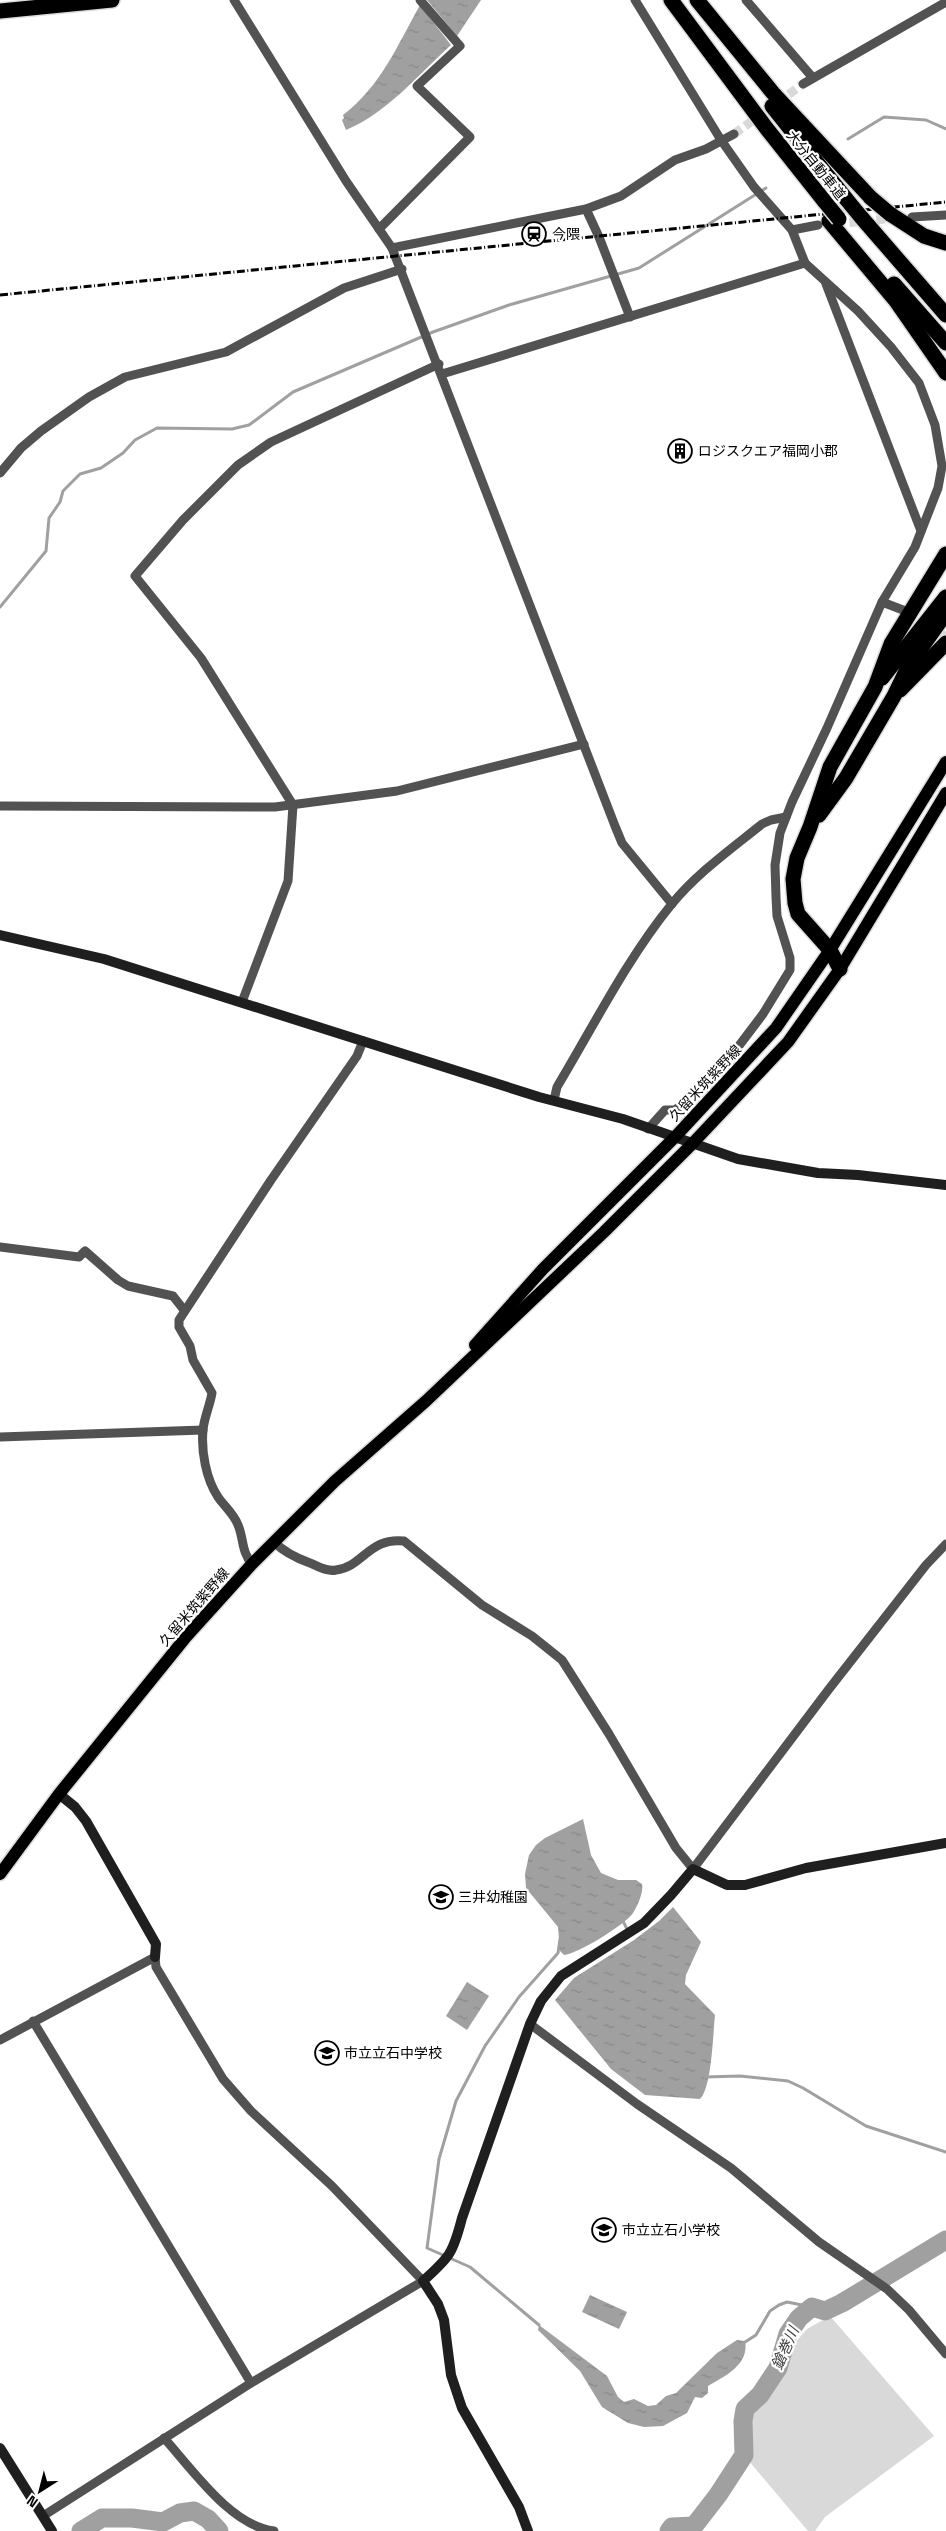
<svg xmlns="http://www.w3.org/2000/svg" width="946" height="2531" font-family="'Space Grotesk','Noto Sans JP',sans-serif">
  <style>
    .garden { fill: #d9d9d9 }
    .water { fill: url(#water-ripples) }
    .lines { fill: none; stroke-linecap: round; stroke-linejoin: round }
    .stream { stroke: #a0a0a0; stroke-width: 3 }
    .river { stroke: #a0a0a0; stroke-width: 19 }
    .street-tunnel { stroke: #d9d9d9; stroke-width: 9; stroke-dasharray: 9 4.5; stroke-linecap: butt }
    .primary-casing { stroke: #dbdbdb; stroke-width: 15 }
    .highway-casing { stroke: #dbdbdb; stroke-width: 18 }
    .street { stroke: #525252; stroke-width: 9 }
    .secondary { stroke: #1f1f1f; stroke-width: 10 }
    .primary { stroke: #000; stroke-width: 12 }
    .highway { stroke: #000; stroke-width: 15 }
    .rail { stroke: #000; stroke-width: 3; stroke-dasharray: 8 2.5 1 2.5; stroke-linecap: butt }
    .highway-bridge-casing { stroke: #dbdbdb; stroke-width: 18; stroke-linecap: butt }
    .highway-bridge { stroke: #000; stroke-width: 15 }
    .labels { text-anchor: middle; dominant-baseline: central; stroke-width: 4.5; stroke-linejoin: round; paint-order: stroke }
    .street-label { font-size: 14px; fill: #000; stroke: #fff }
    .poi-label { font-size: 14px; fill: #000; stroke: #fff; text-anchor: start }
    .water-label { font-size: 15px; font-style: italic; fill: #414141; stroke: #fff }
  </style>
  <defs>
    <pattern id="water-ripples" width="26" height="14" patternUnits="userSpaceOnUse" patternTransform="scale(1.25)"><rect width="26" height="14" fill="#a0a0a0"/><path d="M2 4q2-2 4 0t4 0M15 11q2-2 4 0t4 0" fill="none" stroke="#888"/></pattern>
  </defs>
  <rect width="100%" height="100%" fill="#fff"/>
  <polygon class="garden" points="830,2316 934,2436 825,2517 815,2531 808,2531 748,2460 748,2421 752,2408 771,2388 792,2346 807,2329"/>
  <g class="water">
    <polygon points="427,0 481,0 457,36"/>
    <path d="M420 5 451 45C418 75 387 113 346 130L342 120 344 118 343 115C381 86 397 46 420 5Z"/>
    <path d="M583 1819 591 1855 601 1873 618 1880H636L642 1884C644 1892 637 1907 633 1913 625 1925 577 1954 564 1955L560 1951 558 1927 526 1888 525 1874 529 1855 536 1845 545 1838Z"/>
    <path d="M673 1907 701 1942 686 1975 685 1984 715 2015C713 2033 712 2087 700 2099L645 2095 611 2069 555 2000 574 1978 634 1940 659 1921Z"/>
    <polygon points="467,1982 489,1996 467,2030 446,2016"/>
    <polygon points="590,2295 627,2312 619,2329 582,2312"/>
    <path d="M539 2325 607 2376 618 2397 624 2402 634 2399 648 2406 656 2405 666 2396 676 2393 717 2353 737 2340 745 2341C750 2365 723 2377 708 2386V2393L702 2398 695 2397 687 2413 663 2426 644 2427 628 2423 602 2407 580 2371 538 2330Z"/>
  </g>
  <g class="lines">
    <g class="stream">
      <polyline points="848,139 884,117 926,120 946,129"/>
      <polyline points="0,607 46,551 49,518 60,502 63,491 80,474 101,468 123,453 135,440 157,428 232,429 249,425 293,392 433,332 509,305 639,268 766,188"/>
      <polyline points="622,1919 628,1931"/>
      <polyline points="705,2077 740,2076 788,2081 803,2088 866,2126 946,2152"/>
      <polyline points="539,2325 470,2267 427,2248 439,2159 456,2101 485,2046 519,1997 558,1953 560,1939"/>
      <polyline points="742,2344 756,2335 770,2311 779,2305 787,2302 812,2307"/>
    </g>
    <g class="river">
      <polyline points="81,2531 102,2518 132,2518 163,2522 180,2513 194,2511 208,2519 219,2531"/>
      <polyline points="669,2531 672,2527 694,2526 718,2495 744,2455 743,2421 745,2409 760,2395 778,2368 788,2334 799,2318 812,2307 825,2311 842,2303 946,2240"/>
    </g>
    <g class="street-tunnel">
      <polyline points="734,134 803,84"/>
      <polyline points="836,224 895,218"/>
      <polyline points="907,612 946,637"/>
    </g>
    <g class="primary-casing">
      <g id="primary">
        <polyline points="475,1345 543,1269 675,1137 776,1028 830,950 946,762"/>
        <polyline points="0,1874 59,1794 186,1637 252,1564 335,1481 426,1401 604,1232 692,1144 788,1042 840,969 946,793"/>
      </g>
    </g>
    <g class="highway-casing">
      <g id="highway">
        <polyline points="671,0 767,129 825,202"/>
        <polyline points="697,0 773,93 871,198"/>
        <polyline points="0,11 112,0"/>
        <polyline points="772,106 847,200"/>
        <polyline points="890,214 924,236 946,243"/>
        <polyline points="861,217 946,315"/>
        <polyline points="829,221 896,301 946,373"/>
        <polyline points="894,284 946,343"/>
        <polyline points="882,678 946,597"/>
        <polyline points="900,690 946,643"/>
        <polyline points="819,815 846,778 894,696 909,665 946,613"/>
        <polyline points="840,969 830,950 798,914 795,903 793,879 797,858 810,827 830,767 875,687 891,644 946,554"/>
      </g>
    </g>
    <g class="street">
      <polyline points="234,0 346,181 392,248 615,826 622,843 672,904"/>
      <polyline points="635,0 721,140 754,187 792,230 805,263 858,311 891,347 919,383 935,425 942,466 938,488 915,547 882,602 827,728 792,802 780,833 775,865 776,897 777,916 790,958 790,970 763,1014 735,1051 680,1106 675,1110 665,1110 648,1129"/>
      <polyline points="746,0 813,78"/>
      <polyline points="803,84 946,2"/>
      <polyline points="586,209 599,237 630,317"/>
      <polyline points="912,217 946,215"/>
      <polyline points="379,229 470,137 417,86 460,46 420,0"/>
      <polyline points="792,230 818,225"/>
      <polyline points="392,248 586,209 621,196 675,160 706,149 734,134"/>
      <polyline points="826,284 921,531"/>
      <polyline points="442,374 805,263"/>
      <polyline points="0,473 21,448 41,431 89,397 125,377 226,352 344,288 402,269"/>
      <polyline points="882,602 903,610"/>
      <polyline points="0,806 275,807 397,791 584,744"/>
      <polyline points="242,1002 288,881 293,805 201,658 135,576 183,520 238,465 271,442 439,364"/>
      <path d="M554 1100 557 1087C593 1027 627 959 671 905 696 874 731 849 762 824L771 820 786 817"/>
      <polyline points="0,1247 79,1257 85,1251 118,1280 128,1286 173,1296 184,1310"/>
      <polyline points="0,1437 203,1430"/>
      <path d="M274 1542C284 1552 296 1558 310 1563 318 1566 327 1572 336 1570 363 1567 369 1537 404 1541L482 1605 532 1636 562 1660 609 1734 676 1848 693 1869 829 1689 926 1565 946 1544"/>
      <path d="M252 1564C241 1551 244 1539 238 1525 234 1514 224 1506 218 1497 206 1479 201 1451 203 1430 204 1418 210 1405 212 1393L193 1360 190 1346 179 1327V1320L271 1180 357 1056 363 1041"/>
      <polyline points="33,2021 251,2383"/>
      <polyline points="530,2024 637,2104 731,2168 819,2242 887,2289 909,2310 946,2354"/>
      <polyline points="0,2040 155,1957 156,1967 223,2079 251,2111 332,2186 423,2281 251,2383 43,2516"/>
      <path d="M164 2438C192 2469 231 2526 274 2531"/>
    </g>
    <g class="secondary">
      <polyline points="0,935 104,959 539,1097 623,1119 738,1159 818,1173 858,1175 946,1185"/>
      <polyline points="59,1794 75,1807 86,1821 156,1944 155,1957"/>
      <polyline points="0,2448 52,2531"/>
      <path d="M528 2531 519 2507 462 2408 451 2375 444 2320 438 2304 423 2281C450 2257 453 2253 462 2218L530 2024 541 2001 561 1976 644 1923 671 1895 693 1869 727 1885H745L806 1868 946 1843"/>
    </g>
    <use href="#primary" class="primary"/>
    <use href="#highway" class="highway"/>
    <polyline class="rail" points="0,295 946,202"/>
    <g class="highway-bridge-casing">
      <g id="highway-bridge">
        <polyline points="871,198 890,214"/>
        <polyline points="847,200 861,217"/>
        <polyline points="825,202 839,219"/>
      </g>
    </g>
    <use href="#highway-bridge" class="highway-bridge"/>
  </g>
  <defs>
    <g id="station-ring" transform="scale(1.25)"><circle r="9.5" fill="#fff" stroke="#000" stroke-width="1.5"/><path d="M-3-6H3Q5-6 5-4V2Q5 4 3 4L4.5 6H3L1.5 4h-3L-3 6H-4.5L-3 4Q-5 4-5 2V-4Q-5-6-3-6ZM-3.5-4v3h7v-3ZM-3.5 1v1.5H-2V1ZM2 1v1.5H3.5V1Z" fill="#000"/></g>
    <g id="building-ring" transform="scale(1.25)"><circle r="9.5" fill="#fff" stroke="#000" stroke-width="1.5"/><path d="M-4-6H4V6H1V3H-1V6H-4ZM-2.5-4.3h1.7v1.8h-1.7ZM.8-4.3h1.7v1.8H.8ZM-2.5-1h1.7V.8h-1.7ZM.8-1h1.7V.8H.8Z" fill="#000"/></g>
    <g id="school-ring" transform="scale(1.25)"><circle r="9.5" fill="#fff" stroke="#000" stroke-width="1.5"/><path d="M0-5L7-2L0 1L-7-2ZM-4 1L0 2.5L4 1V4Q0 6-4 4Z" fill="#000"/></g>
  </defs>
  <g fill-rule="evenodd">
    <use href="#station-ring" x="534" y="234"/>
    <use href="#building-ring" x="680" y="451"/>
    <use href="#school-ring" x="441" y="1897"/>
    <use href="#school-ring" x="327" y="2053"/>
    <use href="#school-ring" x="604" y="2230"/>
  </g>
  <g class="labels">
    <g class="street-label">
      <text transform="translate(816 165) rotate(51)">大分自動車道</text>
      <text transform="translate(705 1083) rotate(-47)">久留米筑紫野線</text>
      <text transform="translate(194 1607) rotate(-49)">久留米筑紫野線</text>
    </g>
    <g class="poi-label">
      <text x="552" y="234">今隈</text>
      <text x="698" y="451">ロジスクエア福岡小郡</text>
      <text x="458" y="1897">三井幼稚園</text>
      <text x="344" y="2053">市立立石中学校</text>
      <text x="622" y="2230">市立立石小学校</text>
    </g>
    <g class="water-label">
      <text transform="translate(785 2348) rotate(-66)">鎗巻川</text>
    </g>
  </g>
  <g transform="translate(40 2491) rotate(216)" stroke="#ffffff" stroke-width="4" paint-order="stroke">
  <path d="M0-4L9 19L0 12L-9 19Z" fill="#000000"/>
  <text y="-8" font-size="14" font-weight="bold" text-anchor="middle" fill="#000000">N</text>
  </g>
</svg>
